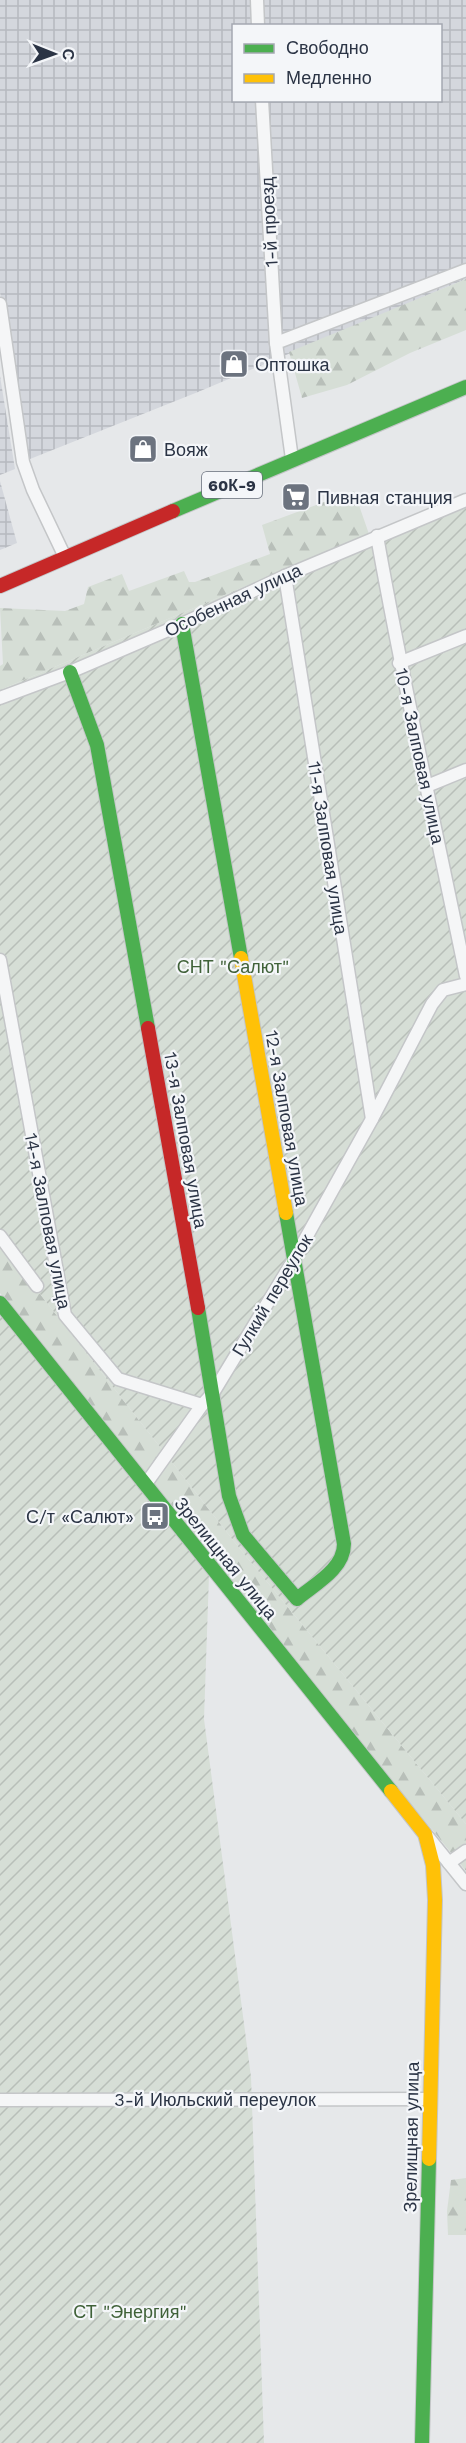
<svg xmlns="http://www.w3.org/2000/svg" width="466" height="2443" font-family="'Work Sans',sans-serif">
  <style>
    .industrial { fill: url(#industrial-grid); fill-rule: evenodd }
    .forest { fill: url(#forest-firs) }
    .garden { fill: url(#garden-furrows) }
    .lines { fill: none; stroke-linecap: round; stroke-linejoin: round }
    .street-casing { stroke: #c4c6c8; stroke-width: 15 }
    .fast-casing { stroke: #c4c6c8; stroke-width: 16 }
    .slow-casing { stroke: #c4c6c8; stroke-width: 16 }
    .jam-casing { stroke: #c4c6c8; stroke-width: 16 }
    .street { stroke: #f5f6f7; stroke-width: 12 }
    .fast { stroke: #4caf50; stroke-width: 14 }
    .slow { stroke: #ffc107; stroke-width: 14 }
    .jam { stroke: #c62828; stroke-width: 14 }
    .labels { text-anchor: middle; dominant-baseline: central; stroke-width: 4.5; stroke-linejoin: round; paint-order: stroke }
    .shield { fill: #f4f6f9; stroke: #676e7b; stroke-width: 1.5 }
    .shield-label { font-size: 16px; font-weight: bold; fill: #2b3445 }
    .street-label { font-size: 18px; fill: #2b3445; stroke: #f4f6f9 }
    .poi-label { font-size: 18px; fill: #2b3445; stroke: #f4f6f9; text-anchor: start }
    .park-label { font-size: 18px; fill: #3f6138; stroke: #f4f6f9 }
  </style>
  <defs>
    <pattern id="industrial-grid" width="8" height="8" patternUnits="userSpaceOnUse" patternTransform="scale(1.5)"><rect width="8" height="8" fill="#d4d7dd"/><path d="M0 4h8M4 0v8" fill="none" stroke="#b6b9bf"/></pattern>
    <pattern id="forest-firs" width="22" height="20" patternUnits="userSpaceOnUse" patternTransform="scale(1.5)"><rect width="22" height="20" fill="#d6ded6"/><path d="M5 1l3.5 6h-7zM16 11l3.5 6h-7z" fill="#b8bfb9"/></pattern>
    <pattern id="garden-furrows" width="10" height="10" patternUnits="userSpaceOnUse" patternTransform="scale(1.5)"><rect width="10" height="10" fill="#d6ded6"/><path d="M-1 1l2-2M0 10L10 0M9 11l2-2" fill="none" stroke="#b8bfb9"/></pattern>
  </defs>
  <rect width="100%" height="100%" fill="#e6e8ea"/>
  <g class="industrial">
    <path d="M0 0H466V279L198 392 25 461 0 292ZM234 26H440V100H234Z"/>
    <polygon points="0,376 15,469 0,475"/>
    <polygon points="0,481 17,543 0,550"/>
  </g>
  <g class="forest">
    <polygon points="466,279 466,330 410,353 347,385 302,398 289,352"/>
    <polygon points="354,491 369,534 0,690 0,666 3,664 0,608 65,611 84,604 88,587 122,574 129,591 184,571 189,582 195,582 270,554 262,525"/>
    <polygon points="0,1243 240,1549 466,1824 466,1871 213,1562 0,1293"/>
    <polygon points="466,2178 466,2235 448,2235 447,2211 451,2180"/>
  </g>
  <g class="garden">
    <polygon points="466,493 466,1824 240,1549 0,1243 0,690"/>
    <polygon points="0,1306 209,1575 204,1719 251,2077 264,2443 0,2443"/>
  </g>
  <g class="lines">
    <g class="street-casing">
      <g id="street">
        <polyline points="257,0 258,26"/>
        <polyline points="262,100 276,343"/>
        <polyline points="0,304 23,462 33,490 65,557"/>
        <polyline points="292,459 276,343 466,270"/>
        <path d="M377 536C403 684 436 829 466 976"/>
        <polyline points="285,576 372,1119"/>
        <polyline points="399,663 466,636"/>
        <polyline points="0,698 70,672 182,624 285,576 466,500"/>
        <polyline points="427,786 466,770"/>
        <polyline points="0,960 65,1315 118,1379 202,1405"/>
        <polyline points="0,1236 37,1286"/>
        <polyline points="145,1485 202,1405 213,1393 293,1261 372,1119 432,1004 443,990 466,984"/>
        <polyline points="428,1837 466,1884"/>
        <polyline points="449,1863 466,1851"/>
        <polyline points="0,2100 429,2099"/>
      </g>
    </g>
    <g class="fast-casing">
      <g id="fast">
        <polyline points="173,511 466,387"/>
        <polyline points="182,624 241,958"/>
        <polyline points="70,672 97,745 148,1028"/>
        <polyline points="0,1303 391,1791"/>
        <path d="M198 1308 229 1496 243 1535 297 1599C315 1584 344 1569 344 1544L286 1213"/>
        <polyline points="422,2443 429,2159"/>
      </g>
    </g>
    <g class="slow-casing">
      <g id="slow">
        <polyline points="241,958 286,1213"/>
        <polyline points="391,1791 425,1834 433,1865 435,1900 429,2159"/>
      </g>
    </g>
    <g class="jam-casing">
      <g id="jam">
        <polyline points="0,586 173,511"/>
        <polyline points="148,1028 198,1308"/>
      </g>
    </g>
    <use href="#street" class="street"/>
    <use href="#fast" class="fast"/>
    <use href="#slow" class="slow"/>
    <use href="#jam" class="jam"/>
  </g>
  <defs>
    <g id="shop-square" transform="scale(1.5)"><rect x="-9" y="-9" width="18" height="18" rx="4" fill="#6c737f" stroke="#f4f6f9"/><path d="M-5-2.5h2.3a2.7 3.5 0 0 1 5.4 0H5L5.5 6h-11ZM-1.5-2.5h3a1.5 2.3 0 0 0-3 0Z" fill="#fff"/></g>
    <g id="supermarket-square" transform="scale(1.5)"><rect x="-9" y="-9" width="18" height="18" rx="4" fill="#6c737f" stroke="#f4f6f9"/><path d="M-6-5.5h2.5l.6 2H6L4.5 2H-2.5L-4.4-4H-6ZM-1.5 3.2a1.3 1.3 0 1 0 .1 0ZM3 3.2a1.3 1.3 0 1 0 .1 0Z" fill="#fff"/></g>
    <g id="bus-square" transform="scale(1.5)"><rect x="-9" y="-9" width="18" height="18" rx="4" fill="#6c737f" stroke="#f4f6f9"/><path d="M-5-6H5V4H4V6H2V4H-2V6H-4V4H-5ZM-3.5-4V0h7V-4ZM-3.5 1.2v1.5H-2V1.2ZM2 1.2v1.5H3.5V1.2Z" fill="#fff"/></g>
  </defs>
  <g fill-rule="evenodd">
    <use href="#shop-square" x="234" y="364"/>
    <use href="#shop-square" x="143" y="449"/>
    <use href="#supermarket-square" x="296" y="497"/>
    <use href="#bus-square" x="155" y="1516"/>
  </g>
  <g class="labels">
    <rect class="shield" x="202" y="472" width="60" height="26" rx="4.5"/>
    <g class="shield-label">
      <text x="232" y="485">60К-9</text>
    </g>
    <g class="street-label">
      <text transform="translate(269 222) rotate(-93)">1-й проезд</text>
      <text transform="translate(233 600) rotate(-25)">Особенная улица</text>
      <text transform="translate(420 756) rotate(78)">10-я Залповая улица</text>
      <text transform="translate(328 848) rotate(81)">11-я Залповая улица</text>
      <text transform="translate(287 1118) rotate(80)">12-я Залповая улица</text>
      <text transform="translate(186 1140) rotate(80)">13-я Залповая улица</text>
      <text transform="translate(48 1221) rotate(79)">14-я Залповая улица</text>
      <text transform="translate(272 1295) rotate(-59)">Гулкий переулок</text>
      <text transform="translate(226 1558) rotate(51)">Зрелищная улица</text>
      <text x="215" y="2099">3-й Июльский переулок</text>
      <text transform="translate(411 2137) rotate(-89)">Зрелищная улица</text>
    </g>
    <g class="poi-label">
      <text x="255" y="364">Оптошка</text>
      <text x="164" y="449">Вояж</text>
      <text x="317" y="497">Пивная станция</text>
      <text x="134" y="1516" text-anchor="end">С/т «Салют»</text>
    </g>
    <g class="park-label">
      <text x="233" y="966">СНТ "Салют"</text>
      <text x="130" y="2311">СТ "Энергия"</text>
    </g>
  </g>
  <rect x="232" y="24" width="210" height="78" fill="#f4f6f9" stroke="#a4a8b1" stroke-width="1.5"/>
  <rect x="244" y="44" width="30" height="9" fill="#4caf50" stroke="#a4a8b1" stroke-width="1.5"/>
  <text x="286" y="54" font-size="18" fill="#2b3445">Свободно</text>
  <rect x="244" y="74" width="30" height="9" fill="#ffc107" stroke="#a4a8b1" stroke-width="1.5"/>
  <text x="286" y="84" font-size="18" fill="#2b3445">Медленно</text>
  <g transform="translate(54 54) rotate(91)" stroke="#f4f6f9" stroke-width="4.5" paint-order="stroke">
  <path d="M0-4.5L10 22L0 15L-10 22Z" fill="#2b3445"/>
  <text y="-9" font-size="16" font-weight="bold" text-anchor="middle" fill="#2b3445">С</text>
  </g>
</svg>
